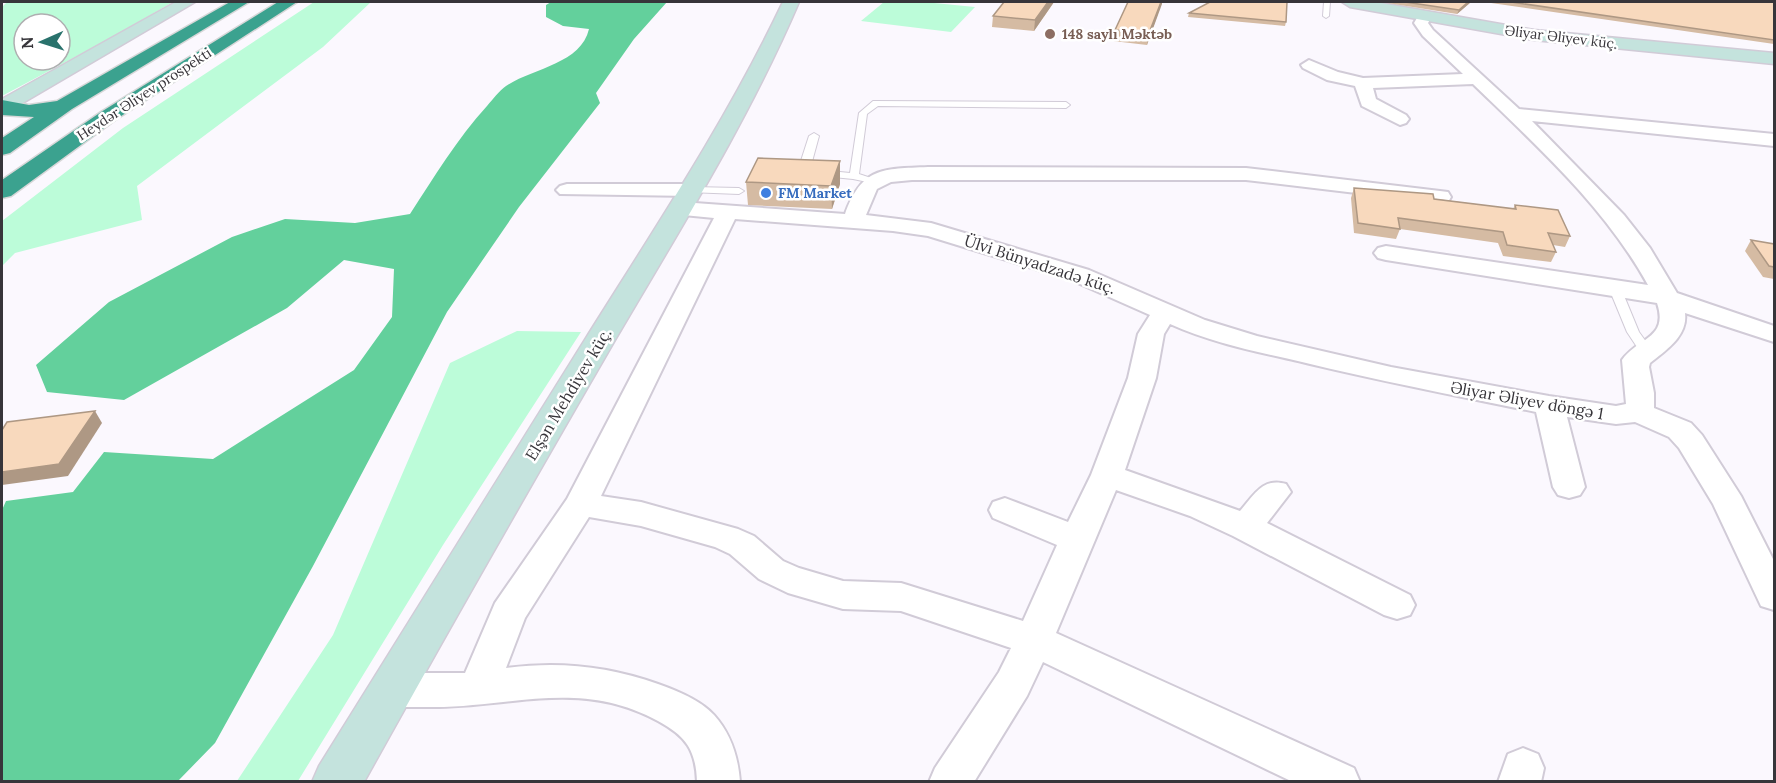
<svg xmlns="http://www.w3.org/2000/svg" width="1776" height="783" font-family="Lora,serif">
  <style>
    .green { fill: #bcfcd9; fill-rule: evenodd }
    .forest { fill: #63d09c }
    .lines { fill: none; stroke-linecap: round; stroke-linejoin: round }
    .lane-casing { stroke: #d1cbd7; stroke-width: 2 }
    .street-casing { stroke: #d1cbd7; stroke-width: 4 }
    .secondary-casing { stroke: #d1cbd7; stroke-width: 3 }
    .highway-casing { stroke: #d7d7d8; stroke-width: 3 }
    .lane { fill: #fff; fill-rule: evenodd }
    .street { fill: #fff; fill-rule: evenodd }
    .secondary { fill: #c4e3dd; fill-rule: evenodd }
    .highway { fill: #3ba28f; fill-rule: evenodd }
    .wall { fill: #d5bba3 }
    .shaded-wall { fill: #ae9884 }
    .building { fill: #f8d9bd; stroke: #ae9884; stroke-width: 1.5 }
    .education-dot { fill: #8d6e63; stroke: #fff; stroke-width: 2 }
    .shop-dot { fill: #3f7fe0; stroke: #fff; stroke-width: 2 }
    .labels { text-anchor: middle; dominant-baseline: central; stroke-width: 5; stroke-linejoin: round; paint-order: stroke }
    .far-education-label { font-size: 14px; font-weight: bold; fill: #785e54; stroke: #fff; text-anchor: start }
    .far-street-label { font-size: 14px; fill: #37353a; stroke: #fff }
    .far-shop-label { font-size: 14px; font-weight: bold; fill: #366cbe; stroke: #fff; text-anchor: start }
    .street-label { font-size: 16px; fill: #37353a; stroke: #fff }
  </style>
  <rect width="100%" height="100%" fill="#fbf8fe"/>
  <g class="green">
    <path d="M7 2H173L109 39 2 96V7ZM24 24H60V60H24Z"/>
    <polygon points="314,2 371,2 323,47 137,186 142,220 15,253 2,266 2,221 123,128"/>
    <polygon points="884,2 924,2 975,7 951,32 861,21"/>
    <polygon points="517,331 581,332 443,545 298,781 237,781 333,635 450,363"/>
  </g>
  <path class="forest" d="M551 2H667L634 39 596 93 600 103 519 207 447 312 313 566 215 743 178 781H2V510L6 501 73 492 104 452 213 459 354 370 392 317 394 269 344 260 287 308 124 400 47 392 36 365 109 302 232 237 285 219 355 223 410 214C434 177 457 139 487 106 493 99 499 91 506 86 533 68 581 64 589 29L563 26 546 17V5Z"/>
  <g class="lines">
    <g class="lane-casing">
      <g id="lane">
        <polygon points="1324,2 1330,2 1329,16 1326,18 1323,16"/>
        <polygon points="873,101 1066,102 1070,105 1066,108 878,106 867,114 859,174 877,180 877,184 853,179 803,174 799,167 809,136 814,133 819,136 810,169 850,173 859,113"/>
        <polygon points="692,187 739,188 744,191 739,194 688,192 688,188"/>
        <polygon points="1614,283 1620,286 1639,332 1652,350 1651,353 1641,353 1627,332 1608,286"/>
      </g>
    </g>
    <g class="street-casing">
      <g id="street">
        <path d="M1425 12 1432 16 1428 23 1433 30 1519 109 1774 134V146L1532 121 1624 215 1650 248 1677 293 1774 326V342L1685 313C1688 336 1666 350 1650 363L1649 367 1654 393V408L1691 423 1702 435 1741 496 1774 561V610L1761 606 1713 504 1679 448 1669 437 1635 422 1616 424 1567 417 1585 487 1580 495 1569 498 1558 495 1553 487 1536 412C1458 396 1380 381 1302 362 1258 352 1212 343 1170 324L1164 334 1156 378 1125 470 1240 511C1254 495 1263 477 1286 484L1291 492 1267 523 1410 595 1415 605 1410 615 1397 619 1384 615 1233 536 1190 516 1116 490 1056 633 1354 768 1360 782H1293L1043 662 1027 696 974 782H929L935 768 999 672 1011 648 901 611 843 609 788 593 759 579 730 554 715 547 641 526 589 517 525 618 506 668C559 661 608 666 658 684 678 691 700 700 714 715 731 734 738 756 740 782H697C696 750 686 736 658 721 579 678 511 708 430 707 411 707 394 708 376 702L370 690 376 678 390 673H465L495 603 567 499 714 218 673 214 670 209 673 204 681 202 845 214C862 167 882 169 928 167L1246 168 1440 191 1448 192 1451 197 1448 202 1440 203 1246 180H912L891 182 877 189 866 215 931 223 1089 270 1205 320 1257 336 1391 367 1549 396 1616 406 1626 404 1622 360C1638 337 1669 339 1657 303L1386 260 1378 258 1374 253 1378 248 1386 246 1648 285C1605 207 1537 146 1473 84L1373 88 1376 99 1406 115 1409 119 1406 123 1400 125 1362 106 1355 86 1327 80 1303 68 1301 65 1309 60 1338 72 1363 78 1463 74 1423 36 1414 23 1420 13ZM735 219 893 231 928 236 1071 280 1150 315 1138 334 1128 378 1091 475 1068 522 1005 498 993 502 989 510 993 518 1057 545 1023 621 901 583 843 581 799 568 783 561 754 536 738 529 641 502 601 496Z"/>
        <polygon points="567,184 692,184 699,186 703,190 699,194 692,196 560,194 556,190 560,186"/>
        <polygon points="1523,748 1538,754 1544,768 1541,782 1498,782 1508,754"/>
      </g>
    </g>
    <g class="secondary-casing">
      <g id="secondary">
        <polygon points="176,2 195,2 9,111 2,113 2,99"/>
        <path d="M783 2H799C748 121 680 229 615 340 530 487 446 634 364 782H312L319 766C408 623 497 480 586 338 655 228 727 120 783 2Z"/>
        <polygon points="1342,2 1375,2 1534,30 1774,53 1774,64 1534,40 1350,7"/>
      </g>
    </g>
    <g class="highway-casing">
      <g id="highway">
        <polygon points="230,2 249,2 72,109 10,153 2,155 2,138 34,117 2,115 2,100 29,105 57,101"/>
        <polygon points="278,2 297,2 115,120 11,196 2,198 2,180 101,112"/>
      </g>
    </g>
    <use href="#lane" class="lane"/>
    <use href="#street" class="street"/>
    <use href="#secondary" class="secondary"/>
    <use href="#highway" class="highway"/>
  </g>
  <g class="wall">
    <polygon points="1004,2 1054,2 1034,31 992,27 993,16"/>
    <polygon points="1128,2 1162,2 1147,45 1113,41 1115,30"/>
    <polygon points="1381,2 1471,2 1457,14"/>
    <polygon points="1484,2 1774,2 1774,44"/>
    <polygon points="1189,13 1286,22 1285,26 1188,17"/>
    <polygon points="746,182 840,184 832,209 748,205"/>
    <polygon points="1354,188 1513,209 1515,205 1570,236 1565,247 1553,245 1556,252 1551,262 1503,256 1498,243 1400,229 1396,239 1354,233 1351,198"/>
    <polygon points="1751,240 1774,244 1774,279 1763,277 1745,251"/>
  </g>
  <g class="shaded-wall">
    <polygon points="1048,2 1054,2 1034,31 1035,20"/>
    <polygon points="1161,2 1162,2 1162,4 1147,45 1149,33"/>
    <polygon points="1468,2 1471,2 1457,14 1459,10"/>
    <polygon points="840,161 840,184 832,209 831,186"/>
    <polygon points="95,411 102,423 68,476 2,485 2,472"/>
  </g>
  <g class="building">
    <polygon points="1004,2 1048,2 1035,20 993,16"/>
    <polygon points="1128,2 1161,2 1149,33 1115,30"/>
    <polygon points="1210,2 1287,2 1286,22 1189,13"/>
    <polygon points="1405,2 1468,2 1459,10"/>
    <polygon points="1511,2 1774,2 1774,40"/>
    <polygon points="758,158 840,161 831,186 746,182"/>
    <polygon points="1354,188 1433,194 1434,199 1516,209 1515,205 1558,210 1570,236 1548,233 1556,252 1507,245 1503,232 1398,218 1400,229 1358,223"/>
    <polygon points="1751,240 1774,244 1774,267 1769,266"/>
    <polygon points="95,411 59,464 2,472 2,430 7,422"/>
  </g>
  <circle class="education-dot" cx="1050" cy="34" r="6"/>
  <circle class="shop-dot" cx="766" cy="193" r="6"/>
  <g class="labels">
    <g class="far-education-label">
      <text x="1062" y="34">148 saylı Məktəb</text>
    </g>
    <g class="far-street-label">
      <text transform="translate(1561 37) rotate(7)">Əliyar Əliyev küç.</text>
      <text transform="translate(144 94) rotate(-33)">Heydər Əliyev prospekti</text>
    </g>
    <g class="far-shop-label">
      <text x="778" y="193">FM Market</text>
    </g>
    <g class="street-label">
      <text transform="translate(1040 264) rotate(18)">Ülvi Bünyadzadə küç.</text>
      <text transform="translate(568 394) rotate(-59)">Elşən Mehdiyev küç.</text>
      <text transform="translate(1527 400) rotate(10)">Əliyar Əliyev döngə 1</text>
    </g>
  </g>
  <rect width="1776" height="783" fill="none" stroke="#37353a" stroke-width="6"/>
  <g transform="translate(42 42) rotate(267)"><circle r="28" fill="#ffffff" stroke="#afaeb0" stroke-width="1.5"/>
  <path d="M0-4.5L10 22L0 15L-10 22Z" fill="#29726c"/>
  <text y="-9" font-size="16" font-weight="bold" text-anchor="middle" fill="#37353a">N</text>
  </g>
</svg>
